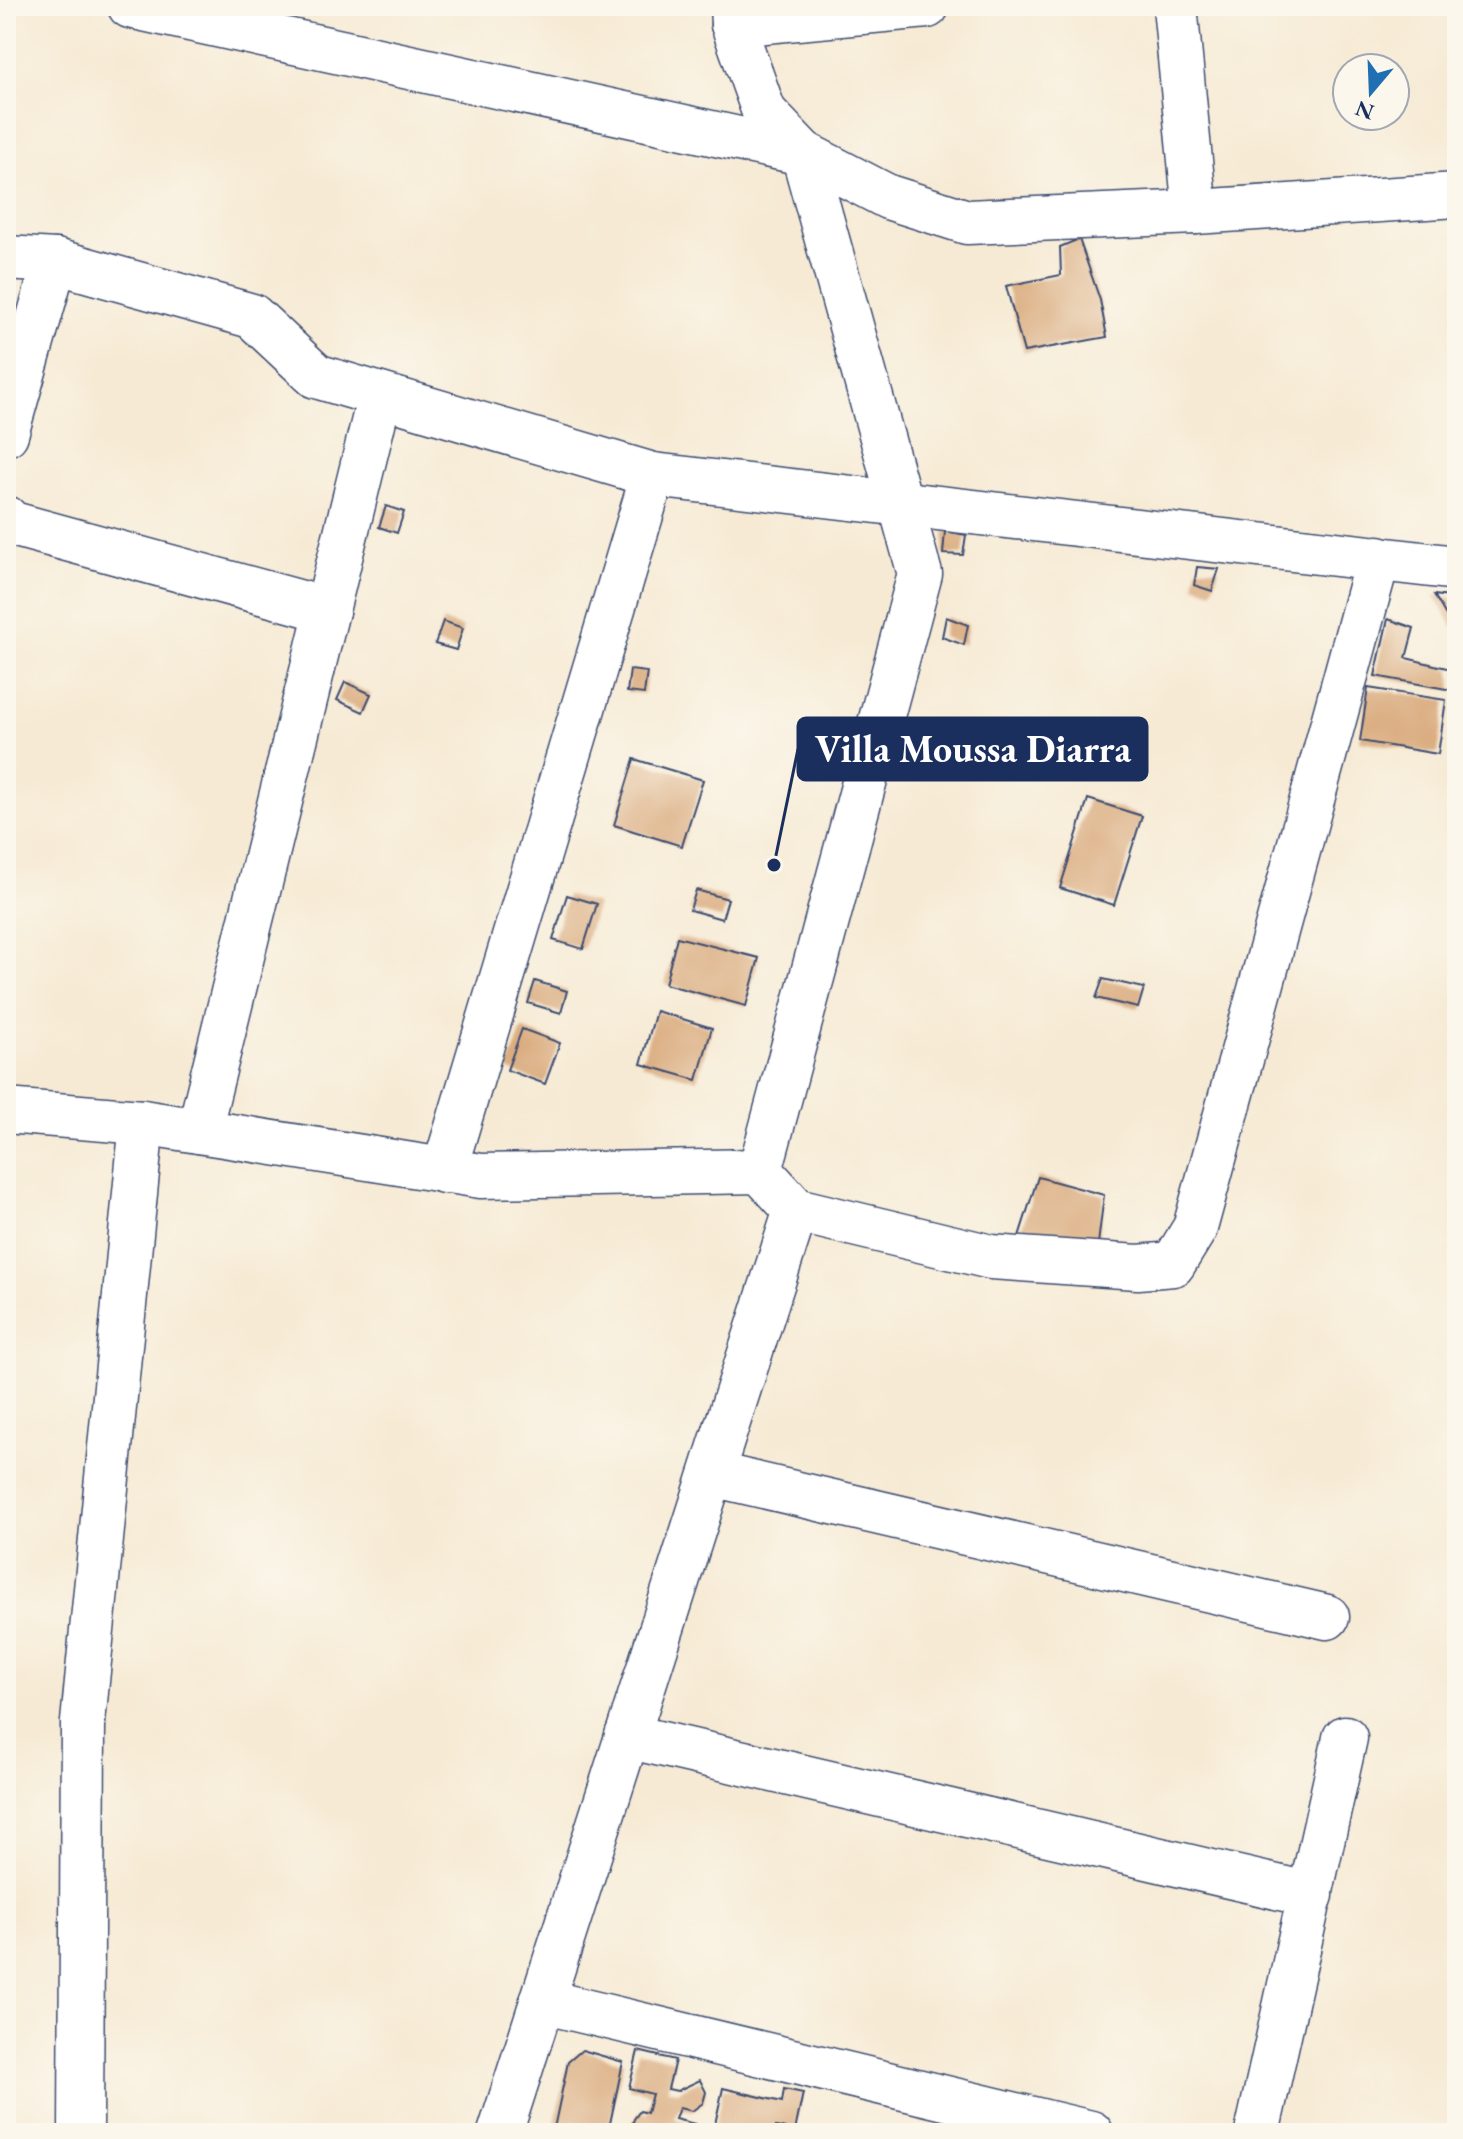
<svg xmlns="http://www.w3.org/2000/svg" width="1463" height="2139" font-family="'EB Garamond',serif">
  <style>
    .building { fill: #daac7f }
    .lines { fill: none; stroke-linecap: round; stroke-linejoin: round }
    .minor-casing { stroke: #3c4b70; stroke-width: 47 }
    .minor { stroke: #fff; stroke-width: 44 }
    .leader { fill: none; stroke: #1b2f5e; stroke-width: 3 }
    .callout-dot { fill: #1b2f5e; stroke: #fbf7ec; stroke-width: 3 }
    .callout { fill: #1b2f5e; stroke: #1b2f5e; stroke-width: 3 }
    .callout-label { font-size: 38px; text-anchor: middle; font-weight: bold; fill: #fff }
  </style>
  <rect width="100%" height="100%" fill="#fbf7ec"/>
  <filter id="ink" filterUnits="userSpaceOnUse"><feTurbulence type="fractalNoise" baseFrequency=".0125" numOctaves="2"/><feDisplacementMap in="SourceGraphic" scale="16" xChannelSelector="R" yChannelSelector="G"/><feConvolveMatrix kernelMatrix="1 2 1 2 8 2 1 2 1" color-interpolation-filters="sRGB"/></filter>
  <filter id="wash" filterUnits="userSpaceOnUse"><feTurbulence type="fractalNoise" baseFrequency=".006" numOctaves="4" result="noise"/><feDisplacementMap in="SourceGraphic" scale="32" xChannelSelector="R" yChannelSelector="G"/><feGaussianBlur stdDeviation="1.8" result="paint"/><feColorMatrix in="noise" values="0 0 0 0 0 0 0 0 0 0 0 0 0 0 0 0 0 1.4 0 .05"/><feComposite in="paint" operator="in"/></filter>
  <g filter="url(#wash)">
    <rect width="100%" height="100%" fill="#f6ead4"/>
    <g id="blocks">
      <g class="building">
        <polygon points="1079,239 1100,300 1107,337 1024,352 1006,286 1061,275 1060,247"/>
        <polygon points="386,506 404,512 397,533 379,527"/>
        <polygon points="945,531 966,535 963,555 943,554"/>
        <polygon points="1197,567 1219,569 1212,591 1194,585"/>
        <polygon points="1434,595 1457,598 1457,629 1454,629"/>
        <polygon points="946,617 968,625 964,645 942,637"/>
        <polygon points="1388,619 1414,628 1406,658 1451,669 1452,690 1375,676"/>
        <polygon points="443,621 463,628 456,650 435,644"/>
        <polygon points="630,670 647,672 644,694 627,692"/>
        <polygon points="345,682 371,694 363,712 337,700"/>
        <polygon points="1368,688 1446,700 1438,754 1360,741"/>
        <polygon points="634,759 703,780 682,846 614,825"/>
        <polygon points="1088,799 1142,816 1114,905 1060,888"/>
        <polygon points="696,890 728,899 722,919 690,910"/>
        <polygon points="567,895 597,904 583,949 553,940"/>
        <polygon points="677,937 759,958 746,1006 665,984"/>
        <polygon points="1103,979 1144,988 1138,1008 1096,998"/>
        <polygon points="535,981 567,991 561,1013 528,1003"/>
        <polygon points="656,1011 712,1028 697,1080 641,1064"/>
        <polygon points="522,1029 560,1043 545,1084 507,1070"/>
        <polygon points="1038,1177 1104,1195 1096,1260 1015,1249"/>
        <polygon points="582,2050 623,2062 608,2133 553,2133 568,2062"/>
        <polygon points="638,2051 675,2060 668,2089 677,2091 700,2080 706,2092 703,2103 692,2111 679,2108 675,2119 695,2124 693,2133 630,2133 634,2119 640,2111 647,2113 652,2094 629,2088"/>
        <polygon points="723,2088 782,2102 784,2089 803,2093 795,2131 776,2127 775,2133 713,2133"/>
      </g>
    </g>
  </g>
  <g filter="url(#ink)">
    <use href="#blocks" fill-opacity="0" stroke="#3c4b70" stroke-width="2"/>
    <g class="lines">
      <g class="minor-casing">
        <g id="minor">
          <polyline points="130,6 803,153 888,197 967,222 1195,212 1457,195"/>
          <polyline points="732,6 733,24 764,112 803,153 920,574 760,1171"/>
          <polyline points="1175,6 1195,212"/>
          <polyline points="733,24 927,6"/>
          <polyline points="6,258 55,261 252,316 316,376 653,475 1457,568"/>
          <polyline points="6,434 55,261"/>
          <polyline points="6,518 9,523 327,610"/>
          <polyline points="6,1111 142,1122 481,1176 760,1171 796,1210 991,1257 1138,1267 1173,1264 1195,1228 1378,558"/>
          <polyline points="199,1131 380,395"/>
          <polyline points="444,1171 653,475"/>
          <polyline points="712,1474 1327,1617"/>
          <polyline points="627,1736 1311,1895"/>
          <polyline points="542,2001 1091,2133"/>
          <polyline points="81,2133 83,1722 142,1122"/>
          <polyline points="500,2133 796,1210"/>
          <polyline points="1257,2133 1345,1738"/>
        </g>
      </g>
      <use href="#minor" class="minor"/>
    </g>
  </g>
  <path class="leader" d="M774 865L798 749"/>
  <circle class="callout-dot" cx="774" cy="865" r="8"/>
  <rect class="callout" x="798" y="718" width="349" height="62" rx="8"/>
  <g class="callout-label">
    <text x="973" y="762">Villa Moussa Diarra</text>
  </g>
  <rect width="1463" height="2139" fill="none" stroke="#fbf7ec" stroke-width="32"/>
  <g transform="translate(1371 92) rotate(199)"><circle r="38" fill="#fbf7ec" stroke="#a1a7b3" stroke-width="2"/>
  <path d="M0-6L14 30L0 20L-14 30Z" fill="#1f6fb2"/>
  <text y="-12" font-size="22" font-weight="bold" text-anchor="middle" fill="#1b2f5e">N</text>
  </g>
</svg>
